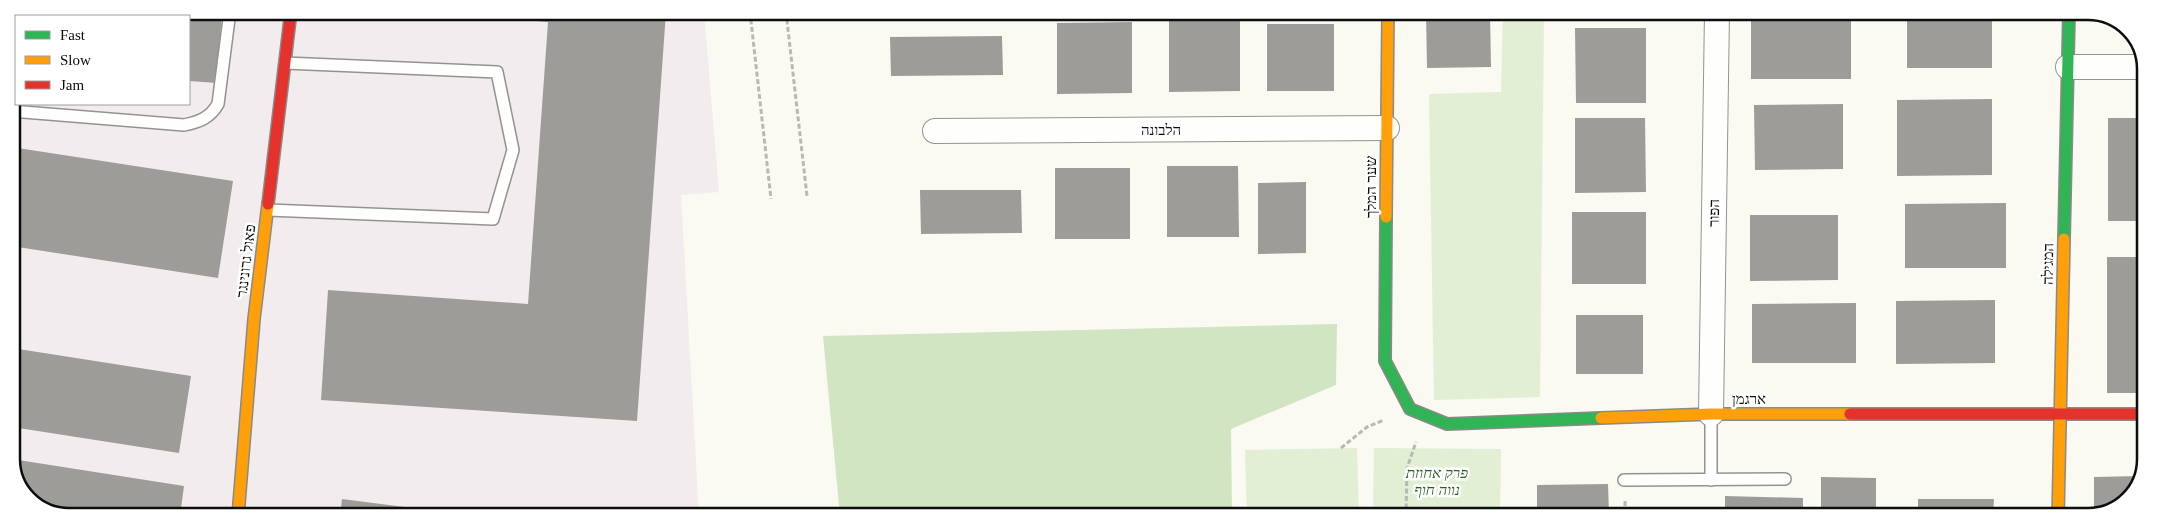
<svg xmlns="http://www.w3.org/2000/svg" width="2157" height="528" font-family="'Times New Roman',Heebo,serif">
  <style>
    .industrial { fill: #f2ecee }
    .green { fill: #e2efd4 }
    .forest { fill: #d2e5c2 }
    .building { fill: #9e9c98 }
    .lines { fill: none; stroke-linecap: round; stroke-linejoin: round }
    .lane-casing { stroke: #949390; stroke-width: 14 }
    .street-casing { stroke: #949390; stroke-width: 26 }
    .fast-casing { stroke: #8a8a87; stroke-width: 14 }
    .slow-casing { stroke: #8a8a87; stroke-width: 14 }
    .jam-casing { stroke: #8a8a87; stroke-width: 14 }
    .path { stroke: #b8b8b6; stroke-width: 3; stroke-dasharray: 5 2.5; stroke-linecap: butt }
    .lane { stroke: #fefefd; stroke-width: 11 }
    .street { stroke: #fefefd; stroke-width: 24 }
    .fast { stroke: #30b455; stroke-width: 11 }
    .slow { stroke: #ff9f0a; stroke-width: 11 }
    .jam { stroke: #e5322d; stroke-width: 11 }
    .labels { text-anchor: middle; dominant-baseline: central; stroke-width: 5; stroke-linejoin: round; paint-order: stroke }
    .street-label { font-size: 15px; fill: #0d0d0d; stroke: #fff }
    .park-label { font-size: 15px; font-style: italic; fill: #2c6022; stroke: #fff }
    .rim { fill: none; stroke: #0d0d0d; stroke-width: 2.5 }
  </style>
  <rect width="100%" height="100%" fill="#faf9f2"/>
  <polygon class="industrial" points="69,11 704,12 719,192 681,195 699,516 57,516 26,497 12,466 11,69 16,57 16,104 189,104 189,16 57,16"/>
  <g class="green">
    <polygon points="1503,12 1544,12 1540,397 1434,400 1429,94 1501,92"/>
    <polygon points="1357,448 1359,516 1247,516 1245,450"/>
    <polygon points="1374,448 1501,449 1500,516 1373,516"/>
  </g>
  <polygon class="forest" points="1337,324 1336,385 1231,429 1232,516 840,516 823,336"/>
  <g class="building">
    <polygon points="69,11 222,11 217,83 189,81 189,16 57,16"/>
    <polygon points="417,11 666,12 637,421 321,400 328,290 528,304 548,22"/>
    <polygon points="1426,12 1490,12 1491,67 1427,68"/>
    <rect x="1751" y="12" width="100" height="67"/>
    <rect x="1907" y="12" width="85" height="56"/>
    <polygon points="1169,21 1240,21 1240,91 1169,92"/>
    <polygon points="1132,22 1132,93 1057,94 1057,23"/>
    <rect x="1267" y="24" width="67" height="67"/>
    <polygon points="1575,28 1646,28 1646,103 1576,103"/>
    <polygon points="1002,36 1003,75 891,76 890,37"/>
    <polygon points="16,57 16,71 11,71 11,69"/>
    <polygon points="1992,99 1992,175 1897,176 1897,100"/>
    <polygon points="1843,104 1843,169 1755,170 1754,105"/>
    <polygon points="1575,118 1645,118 1646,192 1575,193"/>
    <rect x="2108" y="118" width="37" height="103"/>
    <polygon points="11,147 233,181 218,278 11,246"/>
    <polygon points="1167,166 1238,166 1239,237 1167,237"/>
    <rect x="1055" y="168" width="75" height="71"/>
    <polygon points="1306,182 1306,253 1258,254 1258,183"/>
    <polygon points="920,190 1021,190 1022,233 921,234"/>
    <polygon points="2006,203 2006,268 1905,268 1905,204"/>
    <rect x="1572" y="212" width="74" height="72"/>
    <polygon points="1750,215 1838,215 1838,280 1750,281"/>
    <rect x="2107" y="257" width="38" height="136"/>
    <polygon points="1995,300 1995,363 1896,364 1896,301"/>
    <polygon points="1856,303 1856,363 1752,363 1752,304"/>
    <rect x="1576" y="315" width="67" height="59"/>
    <polygon points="12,348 191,376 179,453 12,427"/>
    <polygon points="12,459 184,486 180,516 57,516 26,497 12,466"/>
    <polygon points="2141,476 2123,505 2094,515 2094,477"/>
    <polygon points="1821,477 1876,478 1876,517 1821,517"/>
    <polygon points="1608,484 1609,516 1537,516 1537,485"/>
    <polygon points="1725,496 1803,498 1803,517 1725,517"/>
    <polygon points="342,499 467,515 467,516 340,516"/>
    <polygon points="1918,499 1994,499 1993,517 1918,517"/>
  </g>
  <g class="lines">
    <g class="lane-casing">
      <g id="lane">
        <path d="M11 111 184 125C199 122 210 118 218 104L230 11"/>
        <polyline points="268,210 493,219 513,150 497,72 285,63"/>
        <polyline points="1624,480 1785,479"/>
        <polyline points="1711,480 1711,414"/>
      </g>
    </g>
    <g class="street-casing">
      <g id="street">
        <polyline points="2068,67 2146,67"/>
        <polyline points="935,131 1387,128"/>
        <polyline points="1711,414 1717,12"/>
      </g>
    </g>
    <g class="fast-casing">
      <g id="fast">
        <polyline points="1386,217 1385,361 1410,409 1447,424 1601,418"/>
        <polyline points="2064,239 2069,12"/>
      </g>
    </g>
    <g class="slow-casing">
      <g id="slow">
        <polyline points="1386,217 1388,12"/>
        <polyline points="1601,418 1711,414 1850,414"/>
        <polyline points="238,516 254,319 268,204"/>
        <polyline points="2058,517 2064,239"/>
      </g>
    </g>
    <g class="jam-casing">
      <g id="jam">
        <polyline points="268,204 291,11"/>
        <polyline points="1850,414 2145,414"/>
      </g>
    </g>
    <g class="path">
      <polyline points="750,12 771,199"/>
      <polyline points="786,12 807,196"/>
      <polyline points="1341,448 1367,427 1384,420"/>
      <polyline points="1625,501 1625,516"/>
      <polyline points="1406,516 1407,468 1416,442"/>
    </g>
    <use href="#lane" class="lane"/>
    <use href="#street" class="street"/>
    <use href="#fast" class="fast"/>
    <use href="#slow" class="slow"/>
    <use href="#jam" class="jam"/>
  </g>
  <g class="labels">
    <g class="street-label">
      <text x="1161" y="130">הלבונה</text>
      <text transform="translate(1371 187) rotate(-90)">שער המלך</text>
      <text transform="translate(1714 213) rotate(-89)">הפור</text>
      <text transform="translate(246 261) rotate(-83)">פאול גרונינגר</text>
      <text transform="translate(2048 264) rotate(-89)">המגילה</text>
      <text x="1749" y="399">ארגמן</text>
    </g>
    <g class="park-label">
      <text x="1437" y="473">פרק אחוזת<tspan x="1437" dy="17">נווה חוף</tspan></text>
    </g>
  </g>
  <path d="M0 0H2157V528H0ZM69 20H2088A49 49 0 0 1 2137 69V459A49 49 0 0 1 2088 508H69A49 49 0 0 1 20 459V69A49 49 0 0 1 69 20Z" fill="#fff" fill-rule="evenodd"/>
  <path class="rim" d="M69 20H2088A49 49 0 0 1 2137 69V459A49 49 0 0 1 2088 508H69A49 49 0 0 1 20 459V69A49 49 0 0 1 69 20Z"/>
  <rect x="15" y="15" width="175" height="90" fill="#ffffff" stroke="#9e9e9e"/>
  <rect x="25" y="31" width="25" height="8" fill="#30b455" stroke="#9e9e9e"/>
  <text x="60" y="40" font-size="15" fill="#0d0d0d">Fast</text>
  <rect x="25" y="56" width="25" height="8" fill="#ff9f0a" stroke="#9e9e9e"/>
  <text x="60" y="65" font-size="15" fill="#0d0d0d">Slow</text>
  <rect x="25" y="81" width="25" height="8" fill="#e5322d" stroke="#9e9e9e"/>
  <text x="60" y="90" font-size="15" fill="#0d0d0d">Jam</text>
</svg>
